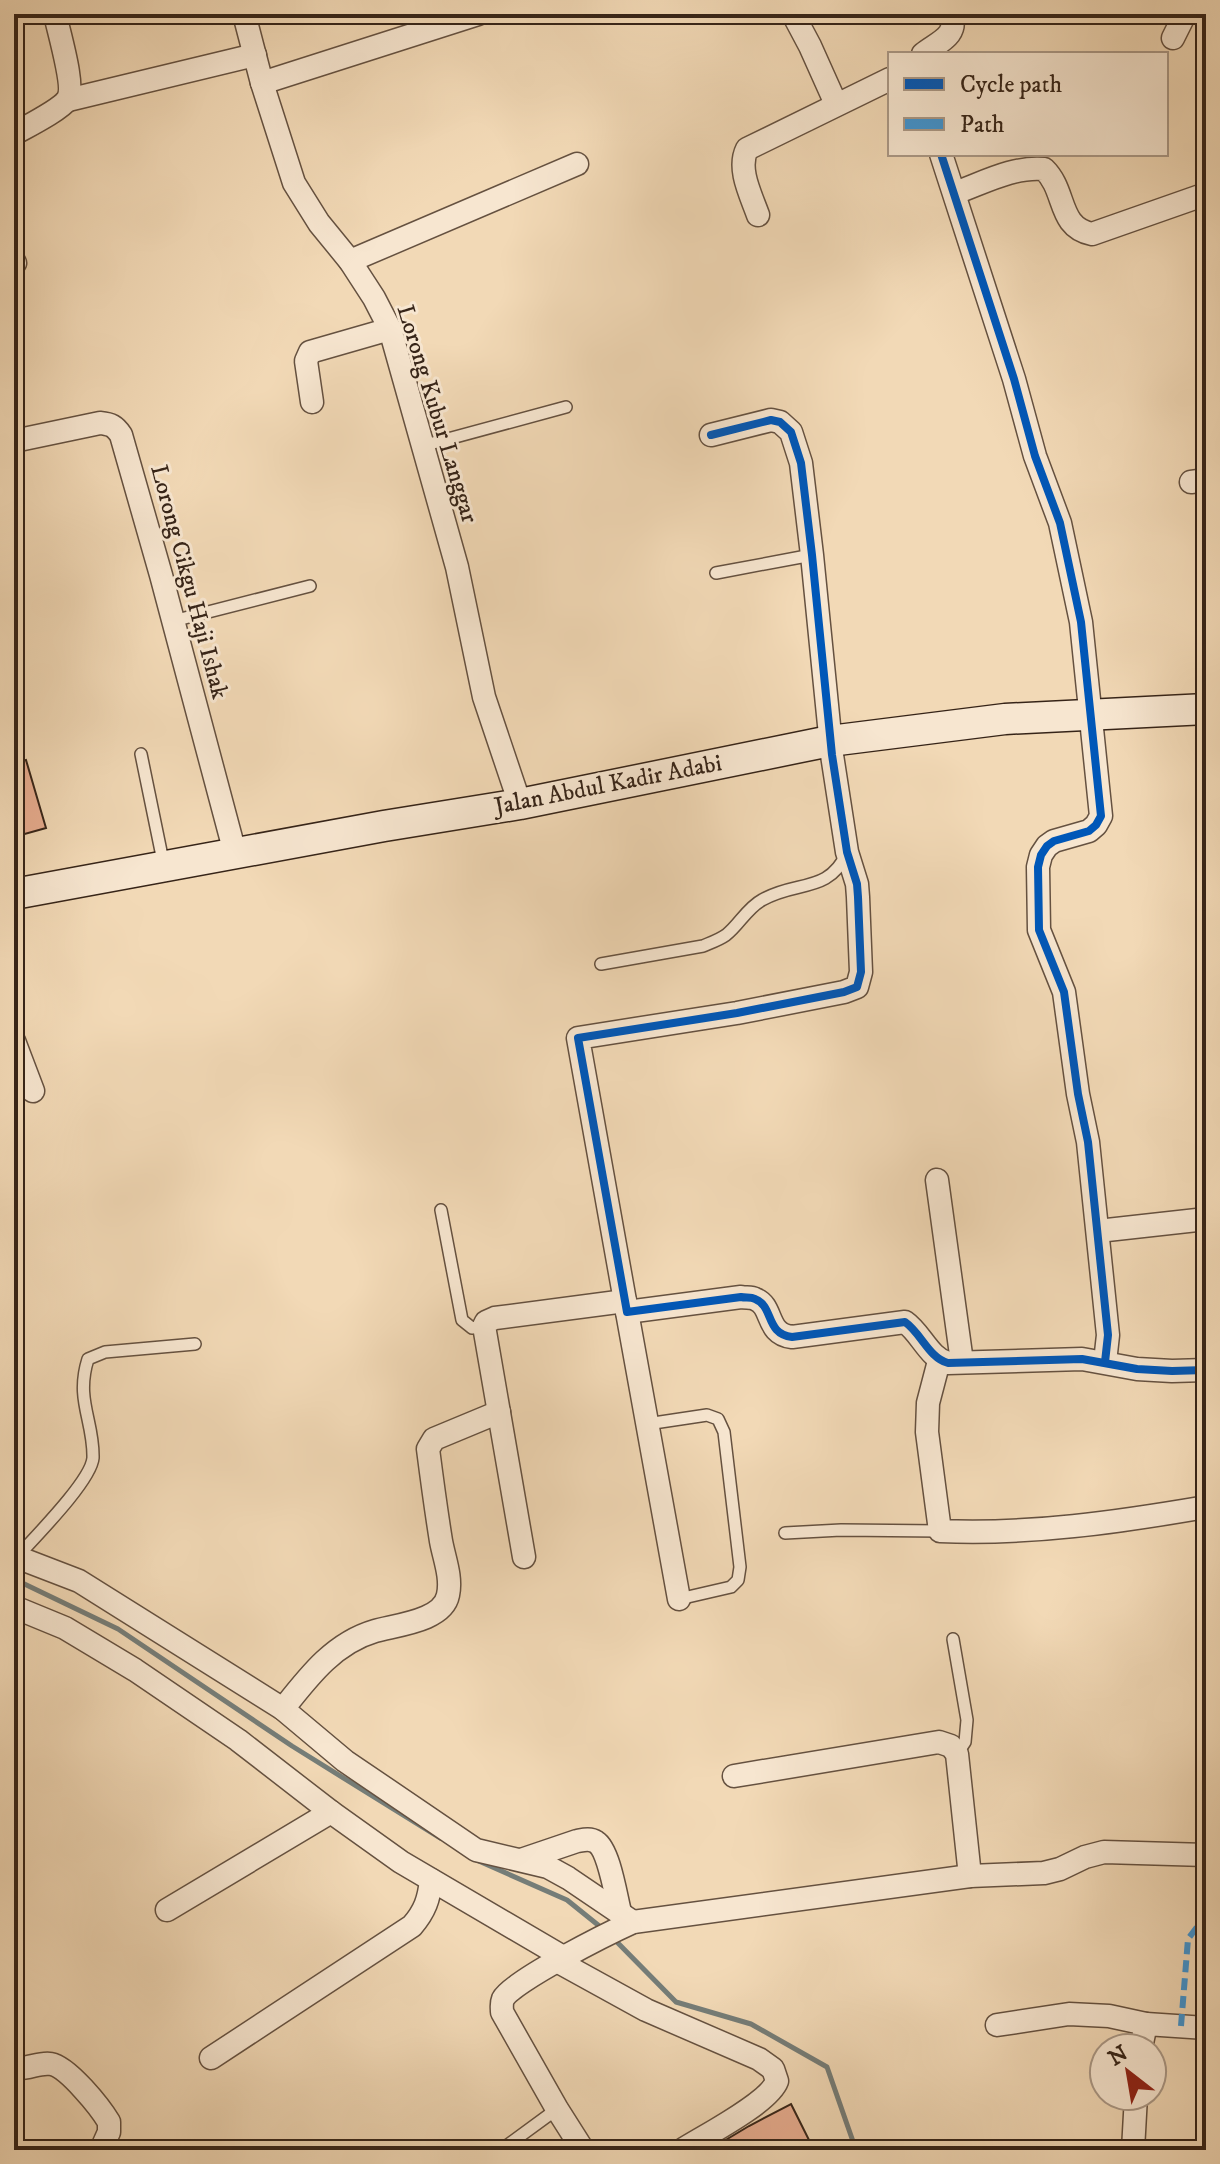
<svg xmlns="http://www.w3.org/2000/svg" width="1220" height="2164" font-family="'IM FELL DW Pica',serif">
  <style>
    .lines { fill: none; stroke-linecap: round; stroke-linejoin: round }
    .stream { stroke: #757d78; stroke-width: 5 }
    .building { fill: #e8ad90; stroke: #362418; stroke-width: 2 }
    .lane-casing { stroke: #655140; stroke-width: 14 }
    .street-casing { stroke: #655140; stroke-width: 25 }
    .secondary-casing { stroke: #362418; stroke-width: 33 }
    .lane { stroke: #f7e6d0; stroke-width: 11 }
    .street { stroke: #f7e6d0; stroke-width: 22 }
    .secondary { stroke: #f7e6d0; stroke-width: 30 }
    .quiet { stroke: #3e95d4; stroke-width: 6; stroke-dasharray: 12 6; stroke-linecap: butt }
    .cycleway-casing { stroke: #f7e6d0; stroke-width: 13 }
    .cycleway { stroke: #0057b8; stroke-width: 8 }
    .labels { text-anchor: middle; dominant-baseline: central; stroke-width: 6; stroke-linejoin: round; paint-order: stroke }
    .street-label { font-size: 24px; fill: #362418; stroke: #f7e6d0 }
  </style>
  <rect width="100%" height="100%" fill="#f2d9b6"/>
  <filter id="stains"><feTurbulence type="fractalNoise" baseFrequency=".0025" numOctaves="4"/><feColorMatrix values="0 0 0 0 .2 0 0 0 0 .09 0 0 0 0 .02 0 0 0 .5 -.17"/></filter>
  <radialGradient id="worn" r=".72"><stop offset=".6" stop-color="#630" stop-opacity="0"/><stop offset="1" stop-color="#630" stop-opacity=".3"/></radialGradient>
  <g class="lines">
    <g class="stream">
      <polyline points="14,1579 118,1629 292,1746 440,1838"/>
      <polyline points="472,1858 567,1900 603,1929"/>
      <polyline points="613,1938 676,2002 751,2024 827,2067 856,2150"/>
    </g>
  </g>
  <g class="building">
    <polygon points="26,760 46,828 14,837 14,763"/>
    <polygon points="791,2104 814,2150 709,2150 749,2126"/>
  </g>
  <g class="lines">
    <g class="lane-casing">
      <g id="lane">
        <polyline points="422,446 566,407"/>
        <polyline points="716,573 812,555"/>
        <polyline points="173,621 310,586"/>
        <polyline points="141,754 164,866"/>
        <path d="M601 964 703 946C710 943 719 940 726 935 739 925 747 908 762 900 796 880 828 894 847 853"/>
        <polyline points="441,1210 462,1320 472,1328 484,1326"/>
        <polyline points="647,1424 707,1415 718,1419 724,1432 740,1567 738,1580 731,1587 679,1599"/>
        <polyline points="785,1533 841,1530 940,1531"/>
        <path d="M17 1557C34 1538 91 1481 93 1458 94 1421 75 1400 88 1359L105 1352 195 1344"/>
        <polyline points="953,1639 967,1720 965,1742 957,1754"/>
        <polyline points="501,2150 557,2109"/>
      </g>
    </g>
    <g class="street-casing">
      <g id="street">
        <polyline points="244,14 262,83 294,183 319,223 350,261 374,298 390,329 457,567 484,697 520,804"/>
        <polyline points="793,14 810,46 836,104"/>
        <polyline points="1173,38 1185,14"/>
        <path d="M923 54C938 42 959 36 951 14"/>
        <polyline points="262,83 478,14"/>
        <polyline points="68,100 255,55"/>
        <path d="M14 134C26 127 60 110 67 100 76 88 58 30 55 14"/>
        <polyline points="941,154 1014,379 1035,456 1060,523 1081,622 1101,816 1096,825 1089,831 1054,841 1047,846 1041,855 1038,867 1039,930 1064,992 1078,1094 1088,1142 1108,1335 1105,1362"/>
        <path d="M955 193C983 183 1014 166 1044 169 1067 191 1057 227 1092 234L1206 194"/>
        <path d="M758 215C751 195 737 169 747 149L890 79"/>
        <polyline points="14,261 15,263"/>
        <polyline points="350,261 577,164"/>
        <polyline points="312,402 306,361 310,352 390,329"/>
        <path d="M711 435 771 420 780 422 791 432 801 463 812 555 832 755 847 852 857 884 858 897 861 972 857 987 844 992 737 1013 578 1038 627 1312 741 1297C746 1298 751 1297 755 1299 774 1306 765 1334 792 1337L905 1322C921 1333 929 1358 948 1363L1082 1359 1137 1369 1172 1371 1206 1370"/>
        <path d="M14 441 100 423C111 424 115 426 121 435L161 575 235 853"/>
        <polyline points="1191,482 1206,480"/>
        <polyline points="14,1041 33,1091"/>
        <polyline points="937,1180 962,1362"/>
        <polyline points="1098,1231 1206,1219"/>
        <polyline points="627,1312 679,1599"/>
        <path d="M939 1361 928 1403 927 1432 940 1531C1029 1535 1118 1522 1206 1507"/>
        <polyline points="14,1556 79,1581 283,1709 345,1761 476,1850 548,1867 568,1878 633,1922"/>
        <polyline points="524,1557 484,1326 486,1322 495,1318 625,1301"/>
        <polyline points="14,1607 65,1628 135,1670 238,1740 331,1812 401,1862 563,1957"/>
        <path d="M283 1709C309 1676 334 1643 375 1631 396 1625 443 1621 448 1595 452 1577 444 1558 441 1541 436 1510 432 1480 428 1449L434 1439 499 1412"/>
        <polyline points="734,1776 939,1742 951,1746 957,1754 970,1876"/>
        <path d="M521 1860 577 1841C583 1840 590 1838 596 1842 609 1850 616 1897 620 1912"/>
        <polyline points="167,1910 331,1812"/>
        <path d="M557 1961 646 2010 759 2059 773 2069 777 2081C769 2103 704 2136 682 2150"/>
        <polyline points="997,2025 1069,2014 1109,2016 1146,2024"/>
        <polyline points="1141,2048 1146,2024 1206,2028"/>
        <path d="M211 2058 412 1926C425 1911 429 1899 431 1880"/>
        <path d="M14 2068C28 2070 38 2062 51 2064 68 2067 100 2107 109 2122V2132L101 2150"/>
        <path d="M583 2150 557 2109 502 2012C502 2007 501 2004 503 1999 512 1981 611 1932 633 1922L970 1876 1044 1873 1060 1869 1085 1857 1104 1852 1206 1855"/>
        <polyline points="1133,2150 1136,2096"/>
      </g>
    </g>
    <g class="secondary-casing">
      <polyline id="secondary" points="14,894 384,826 520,804 830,741 1005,719 1206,709"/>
    </g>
    <use href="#lane" class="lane"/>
    <use href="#street" class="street"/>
    <use href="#secondary" class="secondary"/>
    <polyline class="quiet" points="1181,2026 1188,1939 1206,1915"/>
    <g class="cycleway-casing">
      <g id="cycleway">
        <polyline points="941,154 1014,379 1035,456 1060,523 1081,622 1101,816 1096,825 1089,831 1054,841 1047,846 1041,855 1038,867 1039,930 1064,992 1078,1094 1088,1142 1108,1335 1105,1362"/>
        <path d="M711 435 771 420 780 422 791 432 801 463 812 555 832 755 847 852 857 884 858 897 861 972 857 987 844 992 737 1013 578 1038 627 1312 741 1297C746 1298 751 1297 755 1299 774 1306 765 1334 792 1337L905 1322C921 1333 929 1358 948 1363L1082 1359 1137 1369 1172 1371 1206 1370"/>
      </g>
    </g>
    <use href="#cycleway" class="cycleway"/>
  </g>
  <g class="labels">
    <g class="street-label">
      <text transform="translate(437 414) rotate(73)">Lorong Kubur Langgar</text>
      <text transform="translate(189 582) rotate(75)">Lorong Cikgu Haji Ishak</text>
      <text transform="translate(608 785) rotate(-11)">Jalan Abdul Kadir Adabi</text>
    </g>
  </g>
  <rect width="1220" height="2164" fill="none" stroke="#f2d9b6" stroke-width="48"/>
  <rect x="16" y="16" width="1188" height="2132" fill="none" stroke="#362418" stroke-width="4"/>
  <rect x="24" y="24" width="1172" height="2116" fill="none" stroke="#362418" stroke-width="2"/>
  <rect x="888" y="52" width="280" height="104" fill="#f7e6d0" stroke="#aa9886" stroke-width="2"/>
  <rect x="904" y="78" width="40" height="12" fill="#0057b8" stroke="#aa9886" stroke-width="2"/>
  <text x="960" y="92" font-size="24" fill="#362418">Cycle path</text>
  <rect x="904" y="118" width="40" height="12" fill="#3e95d4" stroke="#aa9886" stroke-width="2"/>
  <text x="960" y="132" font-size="24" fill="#362418">Path</text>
  <g transform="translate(1128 2072) rotate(329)"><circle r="38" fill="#f7e6d0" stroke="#aa9886" stroke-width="2"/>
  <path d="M0-6L14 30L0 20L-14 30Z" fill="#8f2418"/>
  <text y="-12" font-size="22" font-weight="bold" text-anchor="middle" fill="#362418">N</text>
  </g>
  <rect width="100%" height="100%" filter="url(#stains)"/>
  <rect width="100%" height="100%" fill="url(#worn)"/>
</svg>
